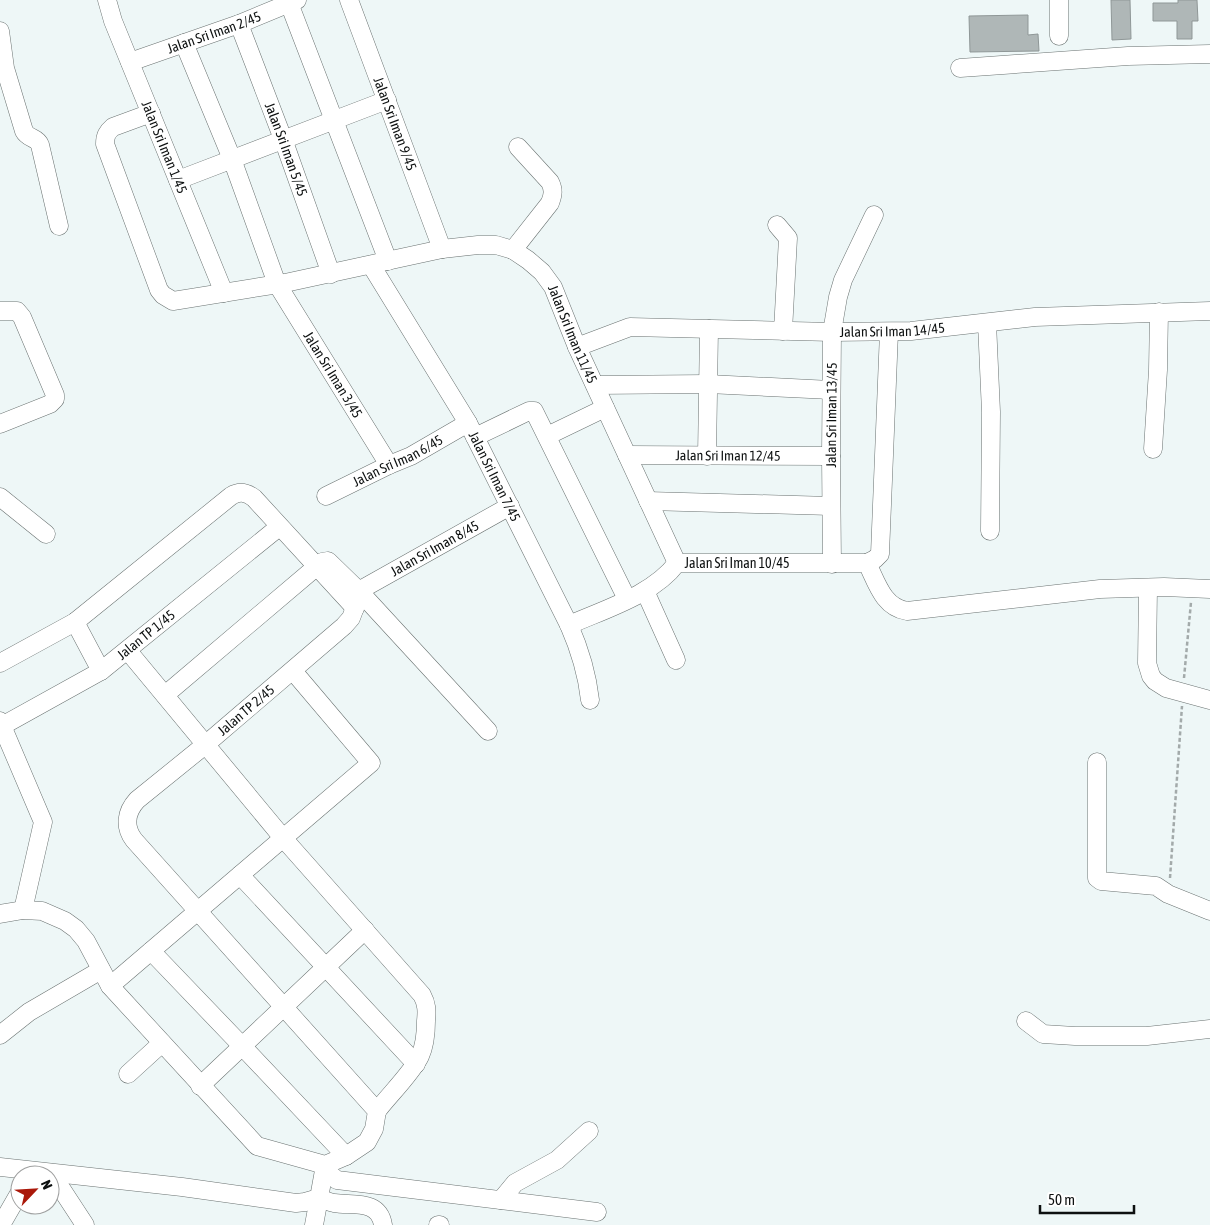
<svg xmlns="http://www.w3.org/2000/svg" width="1210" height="1225" font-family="'Asap Condensed',sans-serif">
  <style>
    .building { fill: #afb7b7; stroke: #8f9797 }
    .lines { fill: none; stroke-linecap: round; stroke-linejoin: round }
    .minor-casing { stroke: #6a7271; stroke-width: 19 }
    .path { stroke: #a3aaaa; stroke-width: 2.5; stroke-dasharray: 4 2.5; stroke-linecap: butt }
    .minor { stroke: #fff; stroke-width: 18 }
    .labels { text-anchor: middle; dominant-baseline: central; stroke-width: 4; stroke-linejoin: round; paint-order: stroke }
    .street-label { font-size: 14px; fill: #0d1010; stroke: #fff }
  </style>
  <rect width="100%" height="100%" fill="#eef7f7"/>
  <g class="building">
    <polygon points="1111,0 1130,0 1131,39 1112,40"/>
    <polygon points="1178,0 1197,0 1198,21 1192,21 1192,39 1177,39 1177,21 1153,21 1153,3 1178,3"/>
    <polygon points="1028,15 1028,35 1038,34 1039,51 970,52 969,16"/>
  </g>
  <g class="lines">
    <g class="minor-casing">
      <g id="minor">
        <path id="s1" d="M107 0 113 21 224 293"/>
        <path id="s2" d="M349 0 442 249"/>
        <polyline points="1059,0 1059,36"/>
        <polyline points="289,3 388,261"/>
        <path id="s3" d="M239 24 283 139 331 274"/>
        <path d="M0 31 5 68 24 131C28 139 37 137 40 145L59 226"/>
        <path id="s4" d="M184 43 232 159 277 284 389 465"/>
        <path id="s5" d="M130 62 239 24 297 0"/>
        <polyline points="960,68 1128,56 1210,54"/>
        <path id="s6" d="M151 113 113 127C107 132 105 136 105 144L159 290 163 295 173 301 285 283 442 249 478 245H496L513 250 528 260 542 272 553 287 577 347 677 563"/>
        <polyline points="178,180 387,100"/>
        <polyline points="777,225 788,238 783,331"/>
        <path d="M513 250 550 203C553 195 554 190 550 182L518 147"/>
        <path id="s7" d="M371 265 468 423 569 625C580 650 587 673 590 700"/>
        <polyline points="0,311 17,311 22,317 55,395 55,399 50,404 0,424"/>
        <polyline points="987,323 991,412 990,531"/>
        <path id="s8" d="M577 347 630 327 832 332 911 331 1035 317 1210 311"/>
        <polyline points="595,385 708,384 831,390"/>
        <polyline points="547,436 605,408"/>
        <polyline points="475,437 529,411 534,411 627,599"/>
        <polyline points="1153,449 1158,370 1159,312"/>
        <path id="s9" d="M627 455 831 456"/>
        <polyline points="707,456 709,329"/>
        <path id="s10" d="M326 496 389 465 411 456 468 423"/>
        <polyline points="0,497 46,534"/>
        <polyline points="648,501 831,506"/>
        <polyline points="867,563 875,559 880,554 889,332"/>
        <path id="s11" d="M832 564 831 456 832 332 838 297 843 280 874 215"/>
        <polyline points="1148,588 1147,663 1151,676 1155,681 1166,688 1210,700"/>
        <polyline points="645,591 676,660"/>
        <polyline points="75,622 101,671"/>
        <path id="s12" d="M569 625C605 609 653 595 677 563H867C877 583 883 607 907 611L1100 589 1164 587 1210 589"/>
        <path d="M128 651 283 838 422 995C427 1004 427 1011 426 1021 426 1032 425 1045 420 1056 412 1073 389 1095 377 1111"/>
        <path d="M0 663 75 622 231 496C239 491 246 492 254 498L355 608"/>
        <polyline points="165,695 322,562 328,561 360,592 488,731"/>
        <polyline points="0,721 43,822 23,910"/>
        <path id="s13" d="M2 726 101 671 279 527"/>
        <polyline points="1097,762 1097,878 1101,881 1156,886 1168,894 1210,911"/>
        <polyline points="240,875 416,1064"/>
        <path id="s14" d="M0 914 23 910 42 911 65 921 76 929 86 941 110 986 257 1146 325 1165 346 1156 367 1142 374 1129 377 1111 134 840C124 827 126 812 137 800L205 745 344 626 351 618 362 589 510 506"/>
        <polyline points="151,951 242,1046 346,1156"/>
        <polyline points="110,986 371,763 293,671"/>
        <polyline points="1026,1021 1043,1034 1075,1036 1147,1036 1210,1029"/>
        <polyline points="0,1035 29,1012 101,970"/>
        <polyline points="128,1074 162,1043"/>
        <polyline points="200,1086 365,930"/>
        <polyline points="0,1167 182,1187 296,1203 305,1202 319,1198 325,1165"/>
        <polyline points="324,1170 337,1180 597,1212"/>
        <polyline points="51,1173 85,1225"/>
        <polyline points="501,1200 515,1183 557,1160 589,1131"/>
        <polyline points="1,1225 20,1192"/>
        <path d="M314 1225 319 1198C324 1200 329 1202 334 1203 353 1206 379 1199 383 1225"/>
        <polyline points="438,1225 440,1225"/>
      </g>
    </g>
    <g class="path">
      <polyline points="1184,678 1191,602"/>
      <polyline points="1170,878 1182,706"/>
    </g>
    <use href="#minor" class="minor"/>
  </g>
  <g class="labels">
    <g class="street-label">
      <text stroke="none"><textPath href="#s5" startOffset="89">Jalan Sri Iman 2/45</textPath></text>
      <text stroke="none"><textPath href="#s2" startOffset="132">Jalan Sri Iman 9/45</textPath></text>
      <text stroke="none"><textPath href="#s1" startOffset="158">Jalan Sri Iman 1/45</textPath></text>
      <text stroke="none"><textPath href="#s3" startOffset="134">Jalan Sri Iman 5/45</textPath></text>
      <text stroke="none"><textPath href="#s8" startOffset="319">Jalan Sri Iman 14/45</textPath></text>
      <text stroke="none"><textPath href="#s6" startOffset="686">Jalan Sri Iman 11/45</textPath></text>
      <text stroke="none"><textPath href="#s4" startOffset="365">Jalan Sri Iman 3/45</textPath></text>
      <text stroke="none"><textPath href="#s11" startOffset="149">Jalan Sri Iman 13/45</textPath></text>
      <text stroke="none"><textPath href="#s9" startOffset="101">Jalan Sri Iman 12/45</textPath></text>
      <text stroke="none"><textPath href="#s10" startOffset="80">Jalan Sri Iman 6/45</textPath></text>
      <text stroke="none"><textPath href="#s7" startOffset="245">Jalan Sri Iman 7/45</textPath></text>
      <text stroke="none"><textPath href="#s14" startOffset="1320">Jalan Sri Iman 8/45</textPath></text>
      <text stroke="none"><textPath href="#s12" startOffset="186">Jalan Sri Iman 10/45</textPath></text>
      <text stroke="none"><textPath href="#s13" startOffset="171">Jalan TP 1/45</textPath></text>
      <text stroke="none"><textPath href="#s14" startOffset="1066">Jalan TP 2/45</textPath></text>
    </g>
  </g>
  <g transform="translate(35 1190) rotate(65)"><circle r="24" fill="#ffffff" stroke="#9e9f9f"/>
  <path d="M0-4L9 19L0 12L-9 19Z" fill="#aa180a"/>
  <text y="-8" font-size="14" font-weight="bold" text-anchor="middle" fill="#0d1010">N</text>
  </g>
  <path d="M1040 1205v8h94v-8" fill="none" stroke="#0d1010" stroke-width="2.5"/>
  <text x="1048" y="1205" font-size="15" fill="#0d1010" stroke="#ffffff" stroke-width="4" paint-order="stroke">50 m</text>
</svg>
